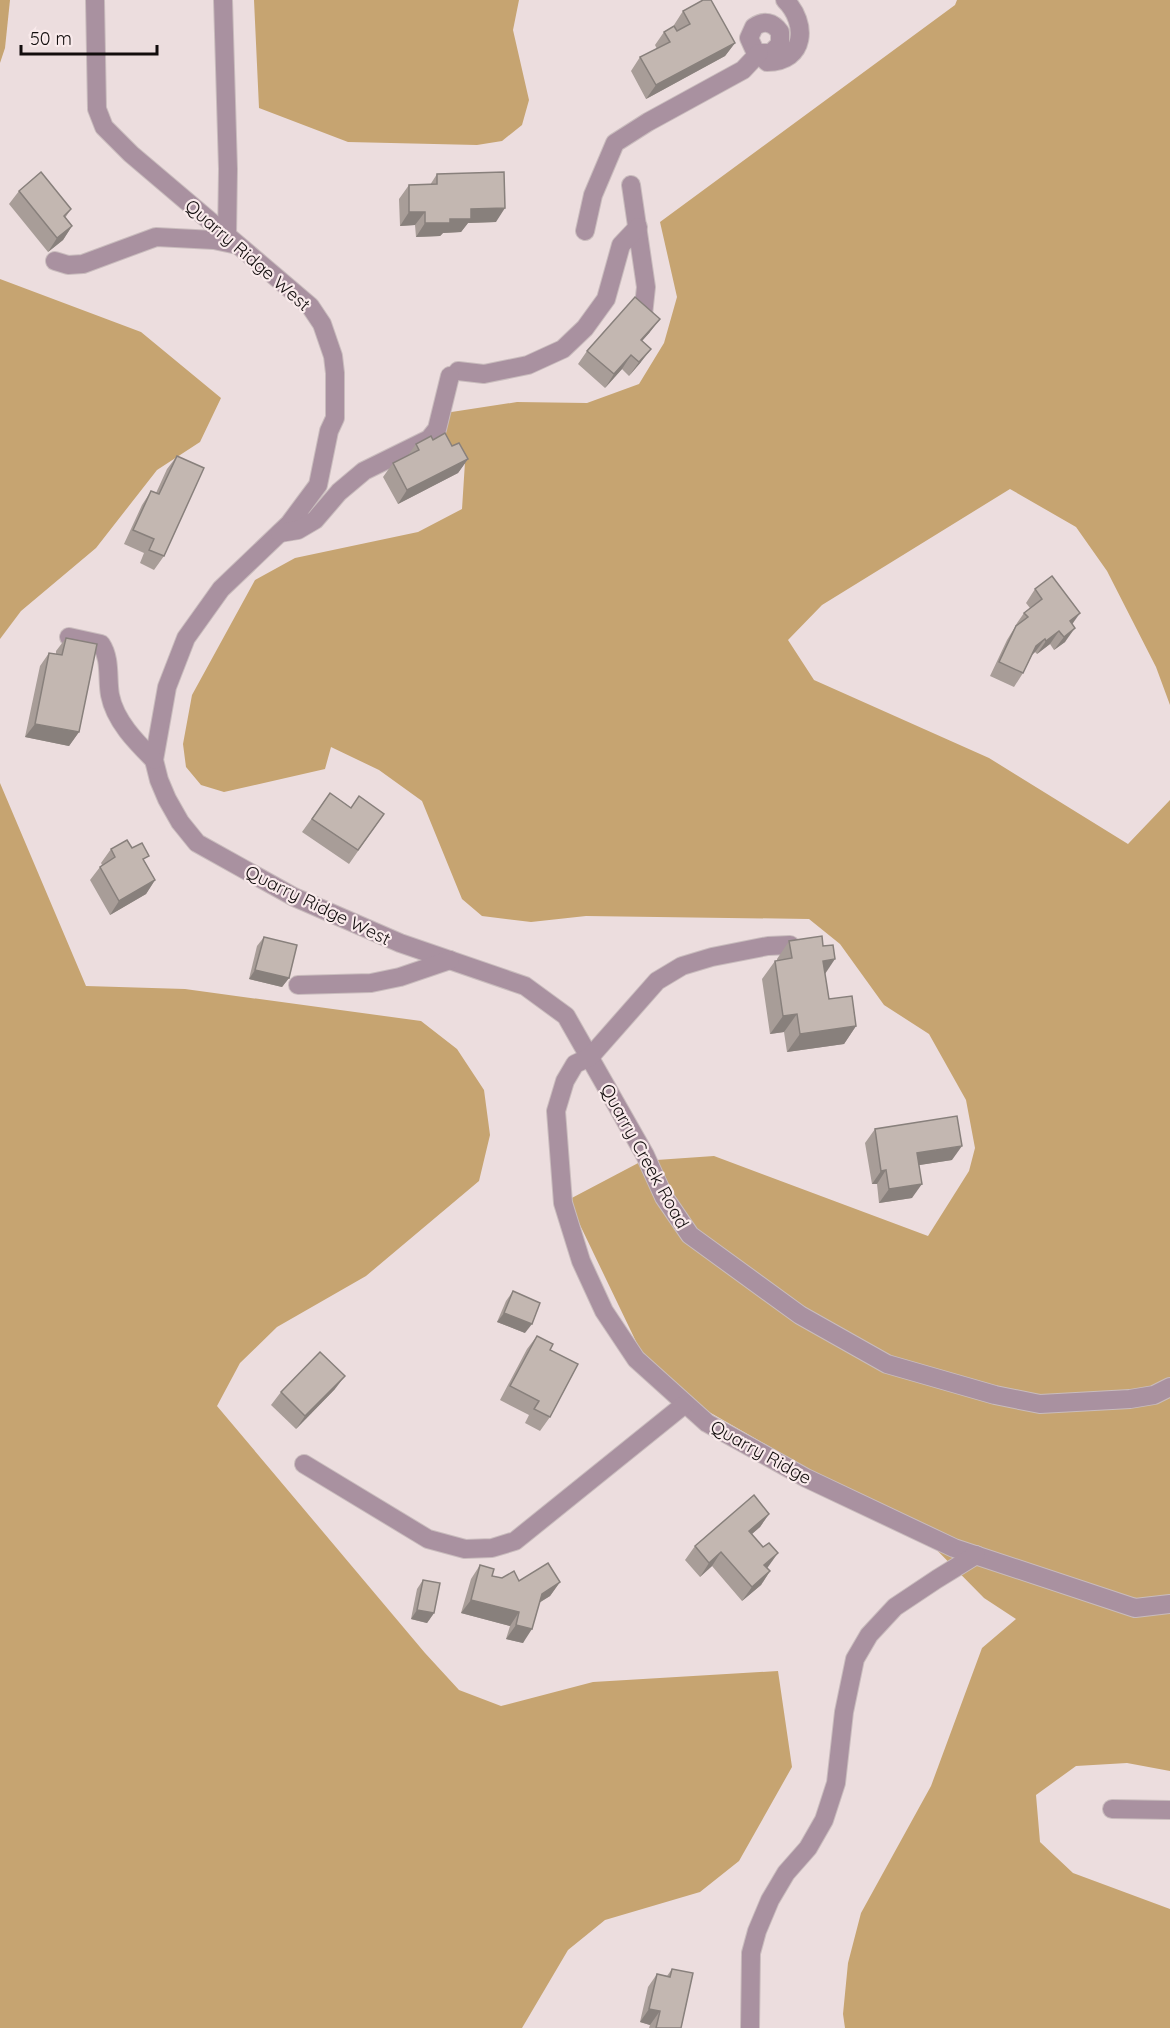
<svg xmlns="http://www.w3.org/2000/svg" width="1170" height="2028" font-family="Quicksand,sans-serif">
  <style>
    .forest { fill: #c6a471 }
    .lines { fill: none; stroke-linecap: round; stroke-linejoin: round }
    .minor-casing { stroke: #c9bcbd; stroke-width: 20 }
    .minor { stroke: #a991a0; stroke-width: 18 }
    .wall { fill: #a89d98 }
    .shaded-wall { fill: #88807c }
    .building { fill: #c3b7b1; stroke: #88807c; stroke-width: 1.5 }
    .labels { text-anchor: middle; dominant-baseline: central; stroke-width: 4.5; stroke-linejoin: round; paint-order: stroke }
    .street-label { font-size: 18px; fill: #120d0d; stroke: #f9eaeb }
  </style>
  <rect width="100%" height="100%" fill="#ecddde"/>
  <g class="forest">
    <polygon points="0,0 10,0 5,48 0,63"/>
    <polygon points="254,0 519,0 513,30 529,100 522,125 502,141 477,145 348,142 259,108"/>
    <polygon points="957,0 1170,0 1170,705 1156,667 1107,571 1076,527 1010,489 822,605 788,640 814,680 989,758 1128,844 1170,800 1170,1771 1127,1763 1076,1766 1036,1795 1040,1842 1073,1873 1170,1909 1170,2028 845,2028 843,2014 848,1963 861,1913 931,1786 982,1648 1016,1619 984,1598 920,1533 655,1381 568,1200 642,1161 714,1156 928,1236 969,1171 975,1148 966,1100 929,1034 884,1005 840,944 809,919 586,916 531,922 482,916 462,899 422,801 379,770 331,747 325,769 224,792 201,785 186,767 183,744 192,695 255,580 295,558 418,532 462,509 465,462 427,429 445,413 517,402 587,403 639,384 664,343 677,297 660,222 955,5"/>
    <polygon points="0,279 141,332 221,398 200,442 157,470 96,548 21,611 0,639"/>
    <polygon points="0,783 86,986 185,989 421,1021 457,1049 484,1090 490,1135 479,1181 366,1276 277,1327 240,1363 217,1406 425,1653 459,1690 501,1706 593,1682 778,1671 792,1767 739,1861 700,1892 605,1920 568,1950 522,2028 0,2028"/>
  </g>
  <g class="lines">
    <g class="minor-casing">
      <g id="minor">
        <polyline points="95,0 97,109 104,127 131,154 310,306 322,324 333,356 335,373 335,418 329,431 318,485 289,524 221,589 186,638 167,687 154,760 159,780 167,799 180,822 197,843 294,897 400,943 525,986 566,1016 645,1155 664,1197 690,1235 800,1315 887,1364 995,1395 1040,1404 1130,1399 1154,1395 1170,1387"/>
        <polyline points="223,0 228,169 227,237"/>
        <path d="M759 53H771L780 44V32C773 22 764 20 754 27L749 38 754 49 767 62C806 62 808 23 785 0"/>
        <polyline points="631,185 646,287 643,315"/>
        <polyline points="585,231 593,195 615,143 648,122 743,70 759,53"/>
        <polyline points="55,261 68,265 83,264 156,237 214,240 233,244"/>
        <polyline points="458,371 484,374 528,365 563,349 585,328 606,299 621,245 638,227"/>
        <polyline points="280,533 298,530 315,520 339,492 364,471 429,439 437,429 450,376"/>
        <path d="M69 637 101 644C111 659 107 679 110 695 115 721 136 742 154 760"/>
        <polyline points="790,945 768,946 712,957 682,966 657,981 590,1057 575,1064 565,1081 556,1111 563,1203 581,1261 604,1311 636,1359 707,1423 806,1478 954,1548 1135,1608 1170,1604"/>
        <polyline points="298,985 371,983 400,977 450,960"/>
        <polyline points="304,1464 428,1539 465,1549 492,1548 515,1541 685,1404"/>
        <polyline points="1112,1809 1170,1810"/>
        <polyline points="750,2028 751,1953 757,1931 770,1900 786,1873 808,1848 824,1820 836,1783 844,1712 855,1659 869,1635 895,1607 937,1579 976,1555"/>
      </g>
    </g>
    <use href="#minor" class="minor"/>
  </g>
  <g class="wall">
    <polygon points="683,11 735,43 725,56 646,99 631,71 640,57 657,49 655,45 664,32 674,26 674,25"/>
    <polygon points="437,174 496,222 468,223 461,232 443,233 440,236 416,237 415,225 400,226 399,199 409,185 430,185"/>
    <polygon points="19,191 71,209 65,218 72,226 63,240 48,252 9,204"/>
    <polygon points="650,332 642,341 641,362 629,376 622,369 605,388 578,364 587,351"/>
    <polygon points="433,440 452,446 468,459 458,473 398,504 383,477 393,463 408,455 416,444"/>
    <polygon points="177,456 164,556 154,570 140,563 144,553 124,544 142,505 151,491 156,493 167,469"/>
    <polygon points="1035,589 1072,624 1065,642 1054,650 1050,644 1037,654 1035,652 1032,655 1023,673 1014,687 990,676 1007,640 1015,627 1015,626 1024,613 1030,608 1026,603"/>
    <polygon points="66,638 79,732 69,746 25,737 40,666 49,653 56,654 56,651"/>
    <polygon points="330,793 351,808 384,814 349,864 302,832"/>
    <polygon points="132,848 145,862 155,880 146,894 110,915 90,880 100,867 102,865 101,863 111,849"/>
    <polygon points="264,937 289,978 282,987 249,979 257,946"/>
    <polygon points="789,941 825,974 829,999 856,1026 844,1044 787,1052 784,1032 770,1034 762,979 775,961 777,961 777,959"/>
    <polygon points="875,1129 952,1160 919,1165 912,1198 879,1203 877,1184 872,1184 865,1143"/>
    <polygon points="513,1291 525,1333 497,1322 506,1301"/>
    <polygon points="537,1336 550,1350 550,1417 540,1431 525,1423 529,1415 500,1400 527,1349"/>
    <polygon points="335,1389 296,1429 271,1405 281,1392"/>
    <polygon points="769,1514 760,1527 752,1534 768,1567 767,1568 770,1571 761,1585 742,1601 712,1566 700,1577 685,1560 695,1546"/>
    <polygon points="480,1565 492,1576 502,1578 519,1581 560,1582 550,1596 539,1603 523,1643 506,1639 510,1626 461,1613 471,1579"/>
    <polygon points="423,1580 434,1613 427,1623 411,1619 417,1589"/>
    <polygon points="672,1969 681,2028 649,2028 650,2025 640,2022 648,1987 657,1974 667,1976"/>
  </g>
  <g class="shaded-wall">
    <polygon points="735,43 725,56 646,99 656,85"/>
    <polygon points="505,208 496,222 468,223 461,232 443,233 440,236 416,237 425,223 450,219 471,209"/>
    <polygon points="409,212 425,212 415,225 400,226"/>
    <polygon points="72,226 63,240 48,252 57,238"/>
    <polygon points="660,319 650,332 631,353 641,340"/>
    <polygon points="651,349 641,362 629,376 639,362"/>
    <polygon points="631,355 622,369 605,388 614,374"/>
    <polygon points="468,459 458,473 398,504 407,490"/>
    <polygon points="1080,613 1071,626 1060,635 1070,621"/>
    <polygon points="1075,628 1065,642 1054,650 1064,637"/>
    <polygon points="1059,631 1050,644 1037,654 1046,641"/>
    <polygon points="1045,639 1035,652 1027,659 1036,646"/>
    <polygon points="35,724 79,732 69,746 25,737"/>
    <polygon points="155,880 146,894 110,915 119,901"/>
    <polygon points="835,959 823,977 823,961"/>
    <polygon points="255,970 289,978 282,987 249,979"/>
    <polygon points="797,1014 784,1032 770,1034 783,1016"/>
    <polygon points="856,1026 844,1044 787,1052 800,1034"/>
    <polygon points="962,1146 952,1160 907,1167 917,1153"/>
    <polygon points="886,1170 877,1184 872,1184 881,1171"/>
    <polygon points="922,1184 912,1198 879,1203 889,1189"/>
    <polygon points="504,1313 532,1324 525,1333 497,1322"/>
    <polygon points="345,1376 335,1389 296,1429 305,1416"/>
    <polygon points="769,1514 760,1527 739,1545 749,1531"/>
    <polygon points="721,1552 712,1566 700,1577 709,1563"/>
    <polygon points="778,1553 768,1567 755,1578 764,1565"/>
    <polygon points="770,1571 761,1585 742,1601 752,1587"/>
    <polygon points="560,1582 550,1596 532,1607 542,1594"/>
    <polygon points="471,1600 519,1612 510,1626 461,1613"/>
    <polygon points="417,1610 434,1613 427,1623 411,1619"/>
    <polygon points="516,1625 532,1629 523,1643 506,1639"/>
    <polygon points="649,2009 660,2011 650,2025 640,2022"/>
  </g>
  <g class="building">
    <polygon points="703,0 711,0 735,43 656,85 640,57 670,42 664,32 674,26 677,31 690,24 683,11"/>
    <polygon points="41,172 71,209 64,216 72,226 57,238 19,191"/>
    <polygon points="504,172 505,208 471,209 471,219 450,219 450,223 425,223 425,212 409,212 409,185 437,184 437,174"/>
    <polygon points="635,297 660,319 641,340 651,349 639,362 631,355 614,374 587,351"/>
    <polygon points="445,433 452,446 459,443 468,459 407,490 393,463 419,450 416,444 431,436 433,440"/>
    <polygon points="177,456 204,468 164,556 149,550 154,539 133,530 151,491 159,494"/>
    <polygon points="1052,576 1080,613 1070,621 1075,628 1064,637 1059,631 1046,641 1045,639 1036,646 1023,673 999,662 1016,626 1028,617 1024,613 1042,599 1035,589"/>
    <polygon points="66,638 97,644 79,732 35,724 49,653 62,655"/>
    <polygon points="330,793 351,808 359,796 384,814 358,850 312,819"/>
    <polygon points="127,840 132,848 142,843 149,856 143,859 155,880 119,901 100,867 115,857 111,849"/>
    <polygon points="822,936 823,946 833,945 835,959 823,961 829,999 852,996 856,1026 800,1034 797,1014 783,1016 775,961 792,958 789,941"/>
    <polygon points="264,937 297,945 289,978 255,970"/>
    <polygon points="957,1116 962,1146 917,1153 922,1184 889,1189 886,1170 881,1171 875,1129"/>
    <polygon points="513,1291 540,1303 532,1324 504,1313"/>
    <polygon points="537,1336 553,1344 550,1350 578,1364 550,1417 534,1409 539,1401 510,1386"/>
    <polygon points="320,1352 345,1376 305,1416 281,1392"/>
    <polygon points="754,1495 769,1514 749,1531 763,1547 769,1543 778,1553 764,1565 770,1571 752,1587 721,1552 709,1563 695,1546"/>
    <polygon points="548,1563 560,1582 542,1594 532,1629 516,1625 519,1612 471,1600 480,1565 494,1569 492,1576 502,1578 514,1571 519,1581"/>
    <polygon points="423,1580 440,1583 434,1613 417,1610"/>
    <polygon points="672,1969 693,1973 681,2028 656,2028 660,2011 649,2009 657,1974 670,1977"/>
  </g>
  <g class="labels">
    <g class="street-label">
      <text transform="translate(248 255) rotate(41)">Quarry Ridge West</text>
      <text transform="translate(318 905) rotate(26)">Quarry Ridge West</text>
      <text transform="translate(645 1156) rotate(61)">Quarry Creek Road</text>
      <text transform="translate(761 1452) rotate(29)">Quarry Ridge</text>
    </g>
  </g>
  <path d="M21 45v9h136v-9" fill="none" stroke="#120d0d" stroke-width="3"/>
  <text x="30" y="45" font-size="18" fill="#120d0d" stroke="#f9eaeb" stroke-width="4.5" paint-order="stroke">50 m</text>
</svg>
